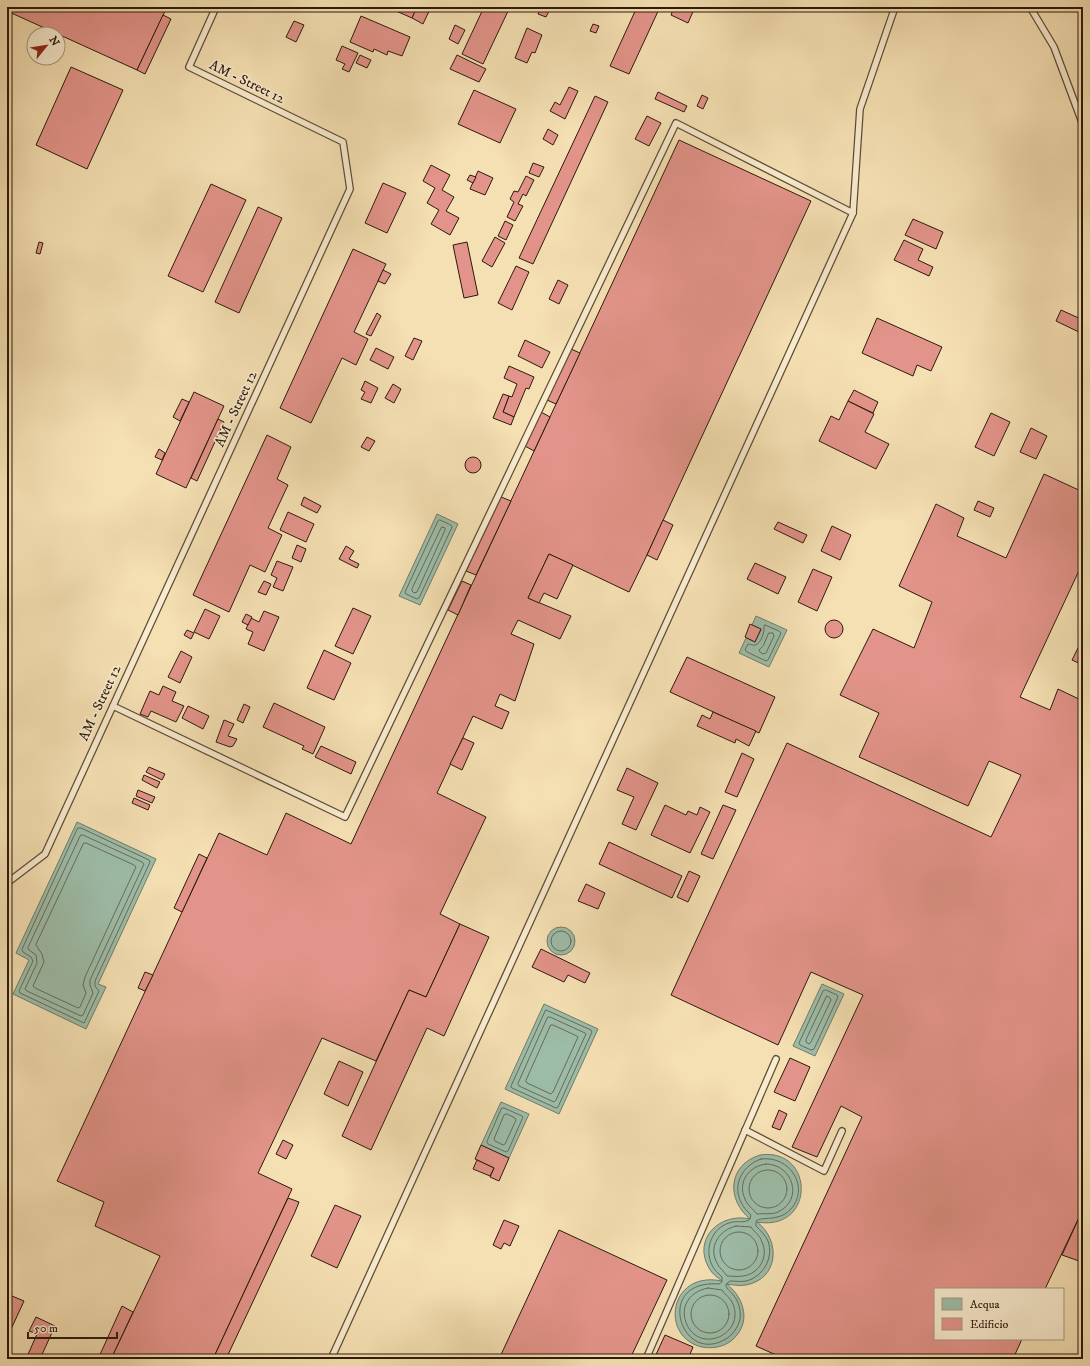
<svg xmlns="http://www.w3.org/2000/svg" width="1090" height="1366" font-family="'IM FELL DW Pica',serif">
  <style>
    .water { fill: #9dbda9; stroke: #707c6a }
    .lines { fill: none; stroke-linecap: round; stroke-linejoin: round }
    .shore { stroke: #646c5a; stroke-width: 1 }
    .building { fill: #e3948a; stroke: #2c1a0b }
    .lane-casing { stroke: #5e4c35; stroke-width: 8 }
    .lane { stroke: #f8ebce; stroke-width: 5.5 }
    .labels { text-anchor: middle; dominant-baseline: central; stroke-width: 3.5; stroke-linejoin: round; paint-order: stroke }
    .street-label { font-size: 14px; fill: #2c1a0b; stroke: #f8ebce }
  </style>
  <rect width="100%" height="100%" fill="#f5e0b3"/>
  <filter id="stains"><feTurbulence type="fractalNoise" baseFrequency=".005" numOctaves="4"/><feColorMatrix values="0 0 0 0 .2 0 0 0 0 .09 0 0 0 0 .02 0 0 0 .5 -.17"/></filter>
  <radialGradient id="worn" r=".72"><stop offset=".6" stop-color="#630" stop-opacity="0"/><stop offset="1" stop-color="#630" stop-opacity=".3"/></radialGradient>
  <g class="water">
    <polygon points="437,514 458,524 420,605 399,596"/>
    <polygon points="756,616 787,630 769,667 739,653 746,638 755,642 761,630 752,625"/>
    <polygon points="77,822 156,859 98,984 106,987 86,1029 13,994 29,960 16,953"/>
    <circle cx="561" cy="941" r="14"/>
    <polygon points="822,984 844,994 815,1056 793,1046"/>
    <polygon points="544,1004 598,1029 559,1114 505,1089"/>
    <polygon points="501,1102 529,1114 509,1158 481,1145"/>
    <path d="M760 1155C815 1147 816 1232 757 1222 781 1240 779 1279 746 1285 739 1286 733 1285 727 1284 745 1299 752 1324 731 1341 723 1347 712 1349 702 1347 659 1337 669 1270 722 1281 717 1277 712 1274 709 1268 692 1239 720 1212 750 1219 726 1199 728 1165 760 1155Z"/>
  </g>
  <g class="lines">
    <g class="shore">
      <polygon points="440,520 451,525 452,527 419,598 417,599 406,594 405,592 438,521"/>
      <polygon points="442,527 445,528 445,530 417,592 414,593 412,591 412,589"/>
      <path d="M765 625 779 631 781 633 768 660 766 661 747 652 745 650 748 644C749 644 755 646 755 645 761 644 765 631 764 627Z"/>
      <polygon points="769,633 773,633 774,636 766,653 763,654 760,652 759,650 763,646"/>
      <polygon points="78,828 81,828 149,860 150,862 95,981 95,986 99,991 85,1021 84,1023 20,993 19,991 33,961 31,957 23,952 22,950"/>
      <polygon points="81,835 83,835 142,862 144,864 90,980 90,985 93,993 83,1015 81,1016 27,991 25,989 37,963 36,955 29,950 28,948"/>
      <polygon points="84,843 86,843 134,865 136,867 85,977 83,985 86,993 80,1007 78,1008 35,988 33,986 44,962 42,954 36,945"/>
      <circle cx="561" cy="941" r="10"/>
      <polygon points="826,990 837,995 838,997 814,1049 811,1050 800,1045 799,1043 823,991"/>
      <polygon points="827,996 830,998 831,1000 811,1042 809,1044 806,1042 806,1040"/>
      <polygon points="546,1010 591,1030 592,1032 558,1107 556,1108 512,1088 511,1087"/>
      <polygon points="548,1017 550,1017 585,1033 586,1034 556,1100 554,1102 519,1086 518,1084"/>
      <polygon points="551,1025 553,1025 577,1036 578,1037 553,1092 551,1094 527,1083 526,1081"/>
      <polygon points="502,1108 504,1108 522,1116 523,1117 508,1151 506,1152 488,1144 487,1142"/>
      <polygon points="507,1114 515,1118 516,1120 505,1144 503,1145 495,1141 494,1139 504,1115"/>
      <path d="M761 1159C790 1155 811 1188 790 1210 778 1222 762 1216 756 1221V1226C761 1231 765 1235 768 1241 774 1258 763 1277 746 1281 740 1282 735 1281 730 1281L726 1284C726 1290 731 1291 734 1296 739 1302 741 1311 740 1319 738 1328 732 1336 724 1340 680 1364 654 1279 719 1284L722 1282V1277C718 1273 714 1270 712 1265 704 1249 712 1228 729 1223 736 1220 745 1224 750 1219L751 1215C747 1211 743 1207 741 1202 732 1184 743 1165 761 1159Z"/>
      <path d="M766 1164C793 1164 804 1200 778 1212 771 1215 764 1213 757 1214 753 1209 747 1205 745 1199 737 1182 749 1166 766 1164Z"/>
      <circle cx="768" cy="1189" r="19"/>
      <path d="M736 1226 751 1227C754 1232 760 1235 762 1242 769 1257 759 1274 743 1276 738 1277 732 1276 727 1276 724 1271 719 1268 717 1263 708 1247 719 1230 736 1226Z"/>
      <circle cx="739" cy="1251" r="19"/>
      <path d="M708 1288 722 1290C725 1295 731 1298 733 1304 745 1334 701 1354 687 1325 684 1318 683 1311 686 1304 690 1295 698 1290 708 1288Z"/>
      <circle cx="710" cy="1314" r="19"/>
    </g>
  </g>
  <g class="building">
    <polygon points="7,7 167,7 137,70 7,11"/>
    <polygon points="387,7 417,7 412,18"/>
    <polygon points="417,7 431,7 423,24 412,18"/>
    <polygon points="484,7 510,7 483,64 462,54"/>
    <polygon points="541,7 551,7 546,17 538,14"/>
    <polygon points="637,7 660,7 629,74 610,66"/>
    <polygon points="674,7 695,7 688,23 671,15"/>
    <polygon points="163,15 171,19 145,74 137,70"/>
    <polygon points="361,16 410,37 402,56 388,51 387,55 374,49 373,52 350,42"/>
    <polygon points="294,21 304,25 296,42 286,37"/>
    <polygon points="593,24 599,26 596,33 590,31"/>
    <polygon points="455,25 465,30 458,44 449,39"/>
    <polygon points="527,28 542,35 535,53 532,52 527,63 515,58"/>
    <polygon points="342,46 358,53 349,72 342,69 345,64 336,60"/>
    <polygon points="360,55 371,60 367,68 356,63"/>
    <polygon points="457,55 486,69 479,82 450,69"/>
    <polygon points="71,67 123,90 87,169 36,145"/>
    <polygon points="569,87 578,91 565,119 550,111 555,102 560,105"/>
    <polygon points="474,90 516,109 500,143 458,124"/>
    <polygon points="658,92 687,106 684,112 655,99"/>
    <polygon points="702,95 708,98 703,109 697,106"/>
    <polygon points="595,96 608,102 533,264 519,258"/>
    <polygon points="647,116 661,123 649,146 635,139"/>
    <polygon points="548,129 558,135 553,145 543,139"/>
    <polygon points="679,140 811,201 647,555 629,592 549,554 528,598 571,616 560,639 518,620 511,634 534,644 515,701 500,694 495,706 509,712 502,729 473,716 437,793 486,817 440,914 460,924 426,997 409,990 376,1061 322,1038 258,1173 292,1189 213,1359 111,1359 160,1256 95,1226 104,1202 57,1181 182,912 219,833 267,855 286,813 351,844"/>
    <polygon points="533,163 544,167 539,177 529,173"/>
    <polygon points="431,165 450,175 442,190 454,197 446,211 459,218 450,235 431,224 439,210 427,203 435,188 423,181"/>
    <polygon points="478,171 493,178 485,195 470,189"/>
    <polygon points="470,175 476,177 473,183 467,180"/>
    <polygon points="526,176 534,180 526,196 523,194 518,204 523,206 515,221 507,217 514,202 510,199 514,191 518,192"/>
    <polygon points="383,183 406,193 387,233 365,223"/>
    <polygon points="211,184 246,200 203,292 168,276"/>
    <polygon points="258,207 282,218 239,313 215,302"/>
    <polygon points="913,219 943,232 936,249 905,235"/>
    <polygon points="505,221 513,225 506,240 498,236"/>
    <polygon points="495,237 505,243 492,267 482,261"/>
    <polygon points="904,240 923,249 918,260 933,267 929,276 894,260"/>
    <polygon points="39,242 43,243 40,254 36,253"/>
    <polygon points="467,242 478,295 464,298 453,245"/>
    <polygon points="353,249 386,264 354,332 368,339 356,365 342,358 311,423 280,408"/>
    <polygon points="516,266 529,272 512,310 498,303"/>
    <polygon points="383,270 391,274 385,284 378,281"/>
    <polygon points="558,280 568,285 559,304 549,299"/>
    <polygon points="1061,310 1083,320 1083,334 1056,321"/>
    <polygon points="377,313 381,316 371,336 366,334"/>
    <polygon points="877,318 942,347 931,371 917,365 913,376 862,353"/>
    <polygon points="414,338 422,341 413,360 405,356"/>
    <polygon points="525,340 550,352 542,368 518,356"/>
    <polygon points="376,348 394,357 388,369 370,360"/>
    <polygon points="571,349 580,353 556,404 547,400"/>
    <polygon points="509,366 534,377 529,389 526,388 514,417 503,412 509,396 512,397 517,384 504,378"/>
    <polygon points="365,381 378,388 371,403 361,399 365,392 361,390"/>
    <polygon points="393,384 401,389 394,403 385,398"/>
    <polygon points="854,390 878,402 873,413 848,401"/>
    <polygon points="194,392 224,406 186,488 156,474"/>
    <polygon points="503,394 509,396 503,412 514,417 511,425 493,418"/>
    <polygon points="182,399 189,402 180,421 173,417"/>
    <polygon points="848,401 874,414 865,432 889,444 876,469 819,441 831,416 839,420"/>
    <polygon points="541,412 550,417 534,451 525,446"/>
    <polygon points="991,413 1010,422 994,456 975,447"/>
    <polygon points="218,419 224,422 197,481 191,478"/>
    <polygon points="1031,428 1047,436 1036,459 1020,452"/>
    <polygon points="267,435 291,447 277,479 288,485 268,528 282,535 265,572 250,565 229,612 193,595"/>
    <polygon points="367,437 375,441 369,451 361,447"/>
    <polygon points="159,449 165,453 162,460 155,457"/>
    <circle cx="473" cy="465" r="8"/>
    <polygon points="1044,474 1083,492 1083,562 1020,697 1050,710 1058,689 1083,701 1083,1209 1045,1289 935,1289 935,1339 1022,1339 1013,1359 785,1359 756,1346 862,1117 841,1106 817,1157 792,1147 863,995 811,972 778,1045 671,995 787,743 991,837 1021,775 989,761 968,806 859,757 879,713 840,695 873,629 914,648 932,602 899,586 936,504 964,518 957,536 1006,558"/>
    <polygon points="304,497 321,506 317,513 301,505"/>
    <polygon points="501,497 511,501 476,575 466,571"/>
    <polygon points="978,501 994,508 990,517 974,510"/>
    <polygon points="288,512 314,524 306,542 280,530"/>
    <polygon points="663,520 673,525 657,560 647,555"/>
    <polygon points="778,522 807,535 803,543 774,529"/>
    <polygon points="832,526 851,535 840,560 821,551"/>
    <polygon points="297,545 306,549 301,562 292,558"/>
    <polygon points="346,546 354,551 349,559 359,564 357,568 339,559"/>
    <polygon points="549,554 573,565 557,599 544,593 539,603 528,598"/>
    <polygon points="277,561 293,567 283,591 273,587 277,578 271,575"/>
    <polygon points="755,563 786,577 778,594 747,579"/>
    <polygon points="813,569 832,577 817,611 798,602"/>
    <polygon points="264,581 271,584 266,595 258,592"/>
    <polygon points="462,581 471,585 458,615 448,610"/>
    <polygon points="353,608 371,616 353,654 335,646"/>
    <polygon points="205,609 220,616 209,639 194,632"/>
    <polygon points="264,611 279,617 264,651 248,644 253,632 246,629 251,618 259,622"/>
    <polygon points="246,614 252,617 248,625 242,622"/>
    <circle cx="834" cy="629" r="9"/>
    <polygon points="750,624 761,629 755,642 745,637"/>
    <polygon points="187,630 194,633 191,639 184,635"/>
    <polygon points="1080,644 1083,646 1083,665 1072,660"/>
    <polygon points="324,650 351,663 334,700 307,688"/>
    <polygon points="181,651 192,657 180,683 168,677"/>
    <polygon points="687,657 775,697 759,733 670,692"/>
    <polygon points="163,686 176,692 172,701 184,706 176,722 151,711 148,717 140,714 150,691 159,695"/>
    <polygon points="274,703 325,727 313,754 302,749 304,746 263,727"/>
    <polygon points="244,704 250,707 243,723 237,720"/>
    <polygon points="188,706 209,716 203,729 182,718"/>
    <polygon points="713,712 756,731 749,746 736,739 735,743 697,726 702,715 710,719"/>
    <polygon points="224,720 234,724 228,736 237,739 233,746 230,747 216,742"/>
    <polygon points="463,738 474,743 462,770 450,764"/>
    <polygon points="321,746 356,762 351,774 315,757"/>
    <polygon points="742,753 754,759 737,797 725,792"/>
    <polygon points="149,767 165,774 162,780 146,772"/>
    <polygon points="627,768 658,783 636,830 622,824 634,797 617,790"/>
    <polygon points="144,775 160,782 157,788 142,780"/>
    <polygon points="138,790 155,797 152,803 136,796"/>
    <polygon points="134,798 150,805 148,810 132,803"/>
    <polygon points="665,805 686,815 688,811 697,815 700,807 710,812 690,853 651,835"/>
    <polygon points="723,805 736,810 713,859 701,854"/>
    <polygon points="609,842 682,876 672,898 599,864"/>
    <polygon points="199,854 207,858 182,912 174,908"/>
    <polygon points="689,871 700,876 688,902 677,897"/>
    <polygon points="586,884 605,893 598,909 578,901"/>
    <polygon points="460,924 489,937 444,1036 427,1028 371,1150 342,1136 409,990 426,997"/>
    <polygon points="541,949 590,973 585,983 568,975 564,982 532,967"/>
    <polygon points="145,972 153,975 145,991 138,988"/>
    <polygon points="790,1058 810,1067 795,1101 774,1092"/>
    <polygon points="339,1061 363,1072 348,1106 324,1094"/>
    <polygon points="779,1110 787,1114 780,1130 772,1127"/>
    <polygon points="283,1140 293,1145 286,1159 276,1154"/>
    <polygon points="481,1145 509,1158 499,1181 490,1177 494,1168 475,1159"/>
    <polygon points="477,1160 494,1168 490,1176 473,1169"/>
    <polygon points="288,1198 299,1202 295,1212 226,1359 213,1359"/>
    <polygon points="335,1205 361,1216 337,1268 311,1256"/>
    <polygon points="1083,1209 1083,1251 1079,1261 1062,1255"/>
    <polygon points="504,1220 519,1226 510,1246 504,1243 501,1249 493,1245"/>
    <polygon points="559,1230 667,1280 630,1359 499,1359"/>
    <polygon points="12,1296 24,1301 7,1338 7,1307"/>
    <polygon points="122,1306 133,1312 111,1359 98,1359"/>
    <polygon points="36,1317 55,1326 40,1359 26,1359 37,1334 29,1331"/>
    <polygon points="665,1335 693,1347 688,1359 654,1359"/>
  </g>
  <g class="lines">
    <g class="lane-casing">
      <g id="lane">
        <polyline points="1030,7 1054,47 1083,125"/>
        <polyline points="113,706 345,817 676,123 853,213 860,109 895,7"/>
        <polyline points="7,883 45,854 350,189 343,142 189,67 216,7"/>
        <polyline points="745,1130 824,1171 842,1131"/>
        <polyline points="331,1359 853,213"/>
        <polyline points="646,1359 776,1059"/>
      </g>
    </g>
    <use href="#lane" class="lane"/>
  </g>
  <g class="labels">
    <g class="street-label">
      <text transform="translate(247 82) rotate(26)">AM - Street 12</text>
      <text transform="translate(236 409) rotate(-65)">AM - Street 12</text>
      <text transform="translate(100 703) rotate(-65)">AM - Street 12</text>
    </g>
  </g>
  <rect width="1090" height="1366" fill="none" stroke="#f5e0b3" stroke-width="24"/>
  <rect x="8" y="8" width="1074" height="1350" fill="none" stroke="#2c1a0b" stroke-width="2"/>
  <rect x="12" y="12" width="1066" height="1342" fill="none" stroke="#2c1a0b"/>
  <rect x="934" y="1288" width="130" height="52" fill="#f8ebce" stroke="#a69780"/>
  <rect x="942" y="1298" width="20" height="12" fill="#9dbda9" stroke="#a69780"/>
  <text x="970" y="1308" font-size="12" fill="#2c1a0b">Acqua</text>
  <rect x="942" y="1318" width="20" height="12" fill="#e3948a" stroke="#a69780"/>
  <text x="970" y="1328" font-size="12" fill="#2c1a0b">Edificio</text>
  <g transform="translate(46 46) rotate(60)"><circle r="19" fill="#f8ebce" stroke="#a69780"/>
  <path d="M0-3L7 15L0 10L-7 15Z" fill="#8f2418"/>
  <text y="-6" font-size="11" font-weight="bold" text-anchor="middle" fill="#2c1a0b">N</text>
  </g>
  <path d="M28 1332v6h89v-6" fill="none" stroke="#2c1a0b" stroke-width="2"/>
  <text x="34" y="1332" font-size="12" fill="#2c1a0b" stroke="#f8ebce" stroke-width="3" paint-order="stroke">50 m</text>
  <rect width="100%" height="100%" filter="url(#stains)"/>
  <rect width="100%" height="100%" fill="url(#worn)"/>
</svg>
